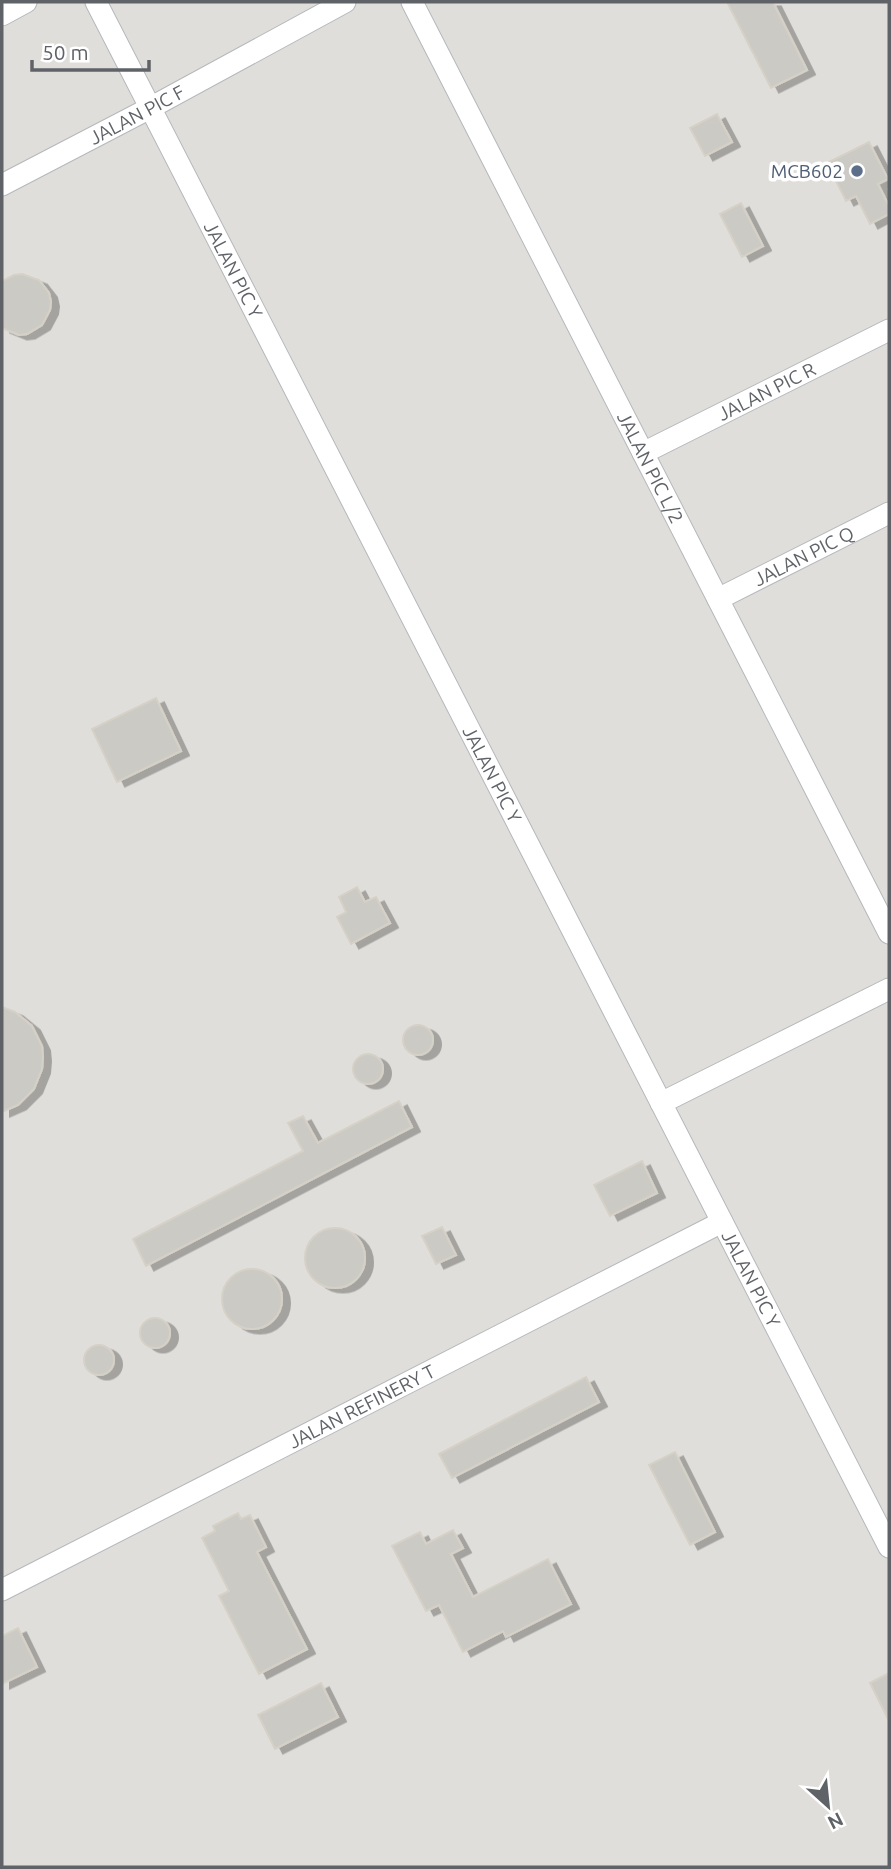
<svg xmlns="http://www.w3.org/2000/svg" width="891" height="1869" font-family="Ubuntu,sans-serif">
  <style>
    .industrial { fill: #e0deda }
    .building { fill: #cccac5; stroke: #d6d1c6; stroke-width: 2; filter: url(#shadow) }
    .lines { fill: none; stroke-linecap: round; stroke-linejoin: round }
    .minor-casing { stroke: #b5b8bc; stroke-width: 23 }
    .minor { stroke: #fff; stroke-width: 21 }
    .service-dot { fill: #5c6f8a; stroke: #fff; stroke-width: 2.5 }
    .labels { text-anchor: middle; dominant-baseline: central; stroke-width: 7; stroke-linejoin: round; paint-order: stroke }
    .street-label { font-size: 19px; fill: #5f6368; stroke: #fff }
    .service-label { font-size: 19px; fill: #4e5e75; stroke: #fff; text-anchor: end }
  </style>
  <defs>
    <filter id="shadow"><feDropShadow dx="8" dy="4.5" stdDeviation="0" flood-color="#0004"/></filter>
  </defs>
  <rect width="100%" height="100%" fill="#f1efe8"/>
  <rect class="industrial" x="2" y="2" width="887" height="1865"/>
  <g class="building">
    <polygon points="727,2 773,2 807,70 771,88"/>
    <polygon points="717,114 732,142 705,156 690,128"/>
    <polygon points="869,142 888,179 878,184 889,206 889,214 870,224 856,196 846,201 827,163"/>
    <polygon points="741,203 763,246 742,257 720,214"/>
    <polygon points="22,274 39,280 49,293 51,302 50,310 42,325 27,334 19,335 2,328 2,281 14,275"/>
    <polygon points="156,698 181,751 117,782 92,729"/>
    <polygon points="357,887 365,902 376,897 390,923 351,944 337,917 346,912 339,897"/>
    <polygon points="2,1007 15,1012 32,1026 42,1046 43,1057 42,1069 34,1089 18,1105 2,1112"/>
    <circle cx="418" cy="1040" r="15"/>
    <circle cx="368" cy="1069" r="15"/>
    <polygon points="399,1101 412,1127 146,1266 133,1239 303,1151 288,1123 303,1116 318,1143"/>
    <polygon points="642,1161 657,1193 610,1216 594,1185"/>
    <polygon points="442,1227 456,1255 436,1264 422,1236"/>
    <circle cx="335" cy="1258" r="30"/>
    <circle cx="252" cy="1299" r="30"/>
    <circle cx="155" cy="1333" r="15"/>
    <circle cx="99" cy="1360" r="15"/>
    <polygon points="586,1377 599,1402 452,1478 439,1454"/>
    <polygon points="675,1452 715,1532 690,1545 649,1465"/>
    <polygon points="238,1513 241,1519 250,1515 266,1547 257,1552 307,1649 259,1674 219,1596 229,1591 202,1538 215,1531 213,1526"/>
    <polygon points="453,1530 463,1548 451,1554 473,1597 548,1559 571,1604 506,1637 503,1631 463,1652 439,1605 426,1611 392,1546 420,1532 426,1544"/>
    <polygon points="18,1628 37,1667 2,1684 2,1636"/>
    <polygon points="889,1673 889,1721 870,1683"/>
    <polygon points="321,1683 338,1717 275,1749 258,1715"/>
  </g>
  <g class="lines">
    <g class="minor-casing">
      <g id="minor">
        <path id="s1" d="M96 2 889 1547"/>
        <path id="s2" d="M412 2 889 933"/>
        <polyline points="2,15 26,2"/>
        <path id="s3" d="M2 185 150 108 345 2"/>
        <path id="s4" d="M643 453 889 330"/>
        <path id="s5" d="M718 599 889 513"/>
        <polyline points="661,1103 889,989"/>
        <path id="s6" d="M2 1590 722 1222"/>
      </g>
    </g>
    <use href="#minor" class="minor"/>
  </g>
  <circle class="service-dot" cx="857" cy="171" r="7"/>
  <g class="labels">
    <g class="street-label">
      <text stroke="none"><textPath href="#s3" startOffset="152">JALAN PIC F</textPath></text>
      <text stroke="none"><textPath href="#s1" startOffset="301">JALAN PIC Y</textPath></text>
      <text stroke="none"><textPath href="#s4" startOffset="138">JALAN PIC R</textPath></text>
      <text stroke="none"><textPath href="#s2" startOffset="523">JALAN PIC L/2</textPath></text>
      <text stroke="none"><textPath href="#s5" startOffset="96">JALAN PIC Q</textPath></text>
      <text stroke="none"><textPath href="#s1" startOffset="868">JALAN PIC Y</textPath></text>
      <text stroke="none"><textPath href="#s1" startOffset="1435">JALAN PIC Y</textPath></text>
      <text stroke="none"><textPath href="#s6" startOffset="404">JALAN REFINERY T</textPath></text>
    </g>
    <g class="service-label">
      <text x="843" y="171">MCB602</text>
    </g>
  </g>
  <rect width="891" height="1869" fill="none" stroke="#5f6368" stroke-width="7"/>
  <g transform="translate(828 1806) rotate(153)" stroke="#ffffff" stroke-width="5" paint-order="stroke">
  <path d="M0-5L12 26L0 18L-12 26Z" fill="#5f6368"/>
  <text y="-10" font-size="19" font-weight="bold" text-anchor="middle" fill="#5f6368">N</text>
  </g>
  <path d="M32 60v10h117v-10" fill="none" stroke="#5f6368" stroke-width="3.5"/>
  <text x="42" y="60" font-size="21" fill="#5f6368" stroke="#ffffff" stroke-width="5" paint-order="stroke">50 m</text>
</svg>
